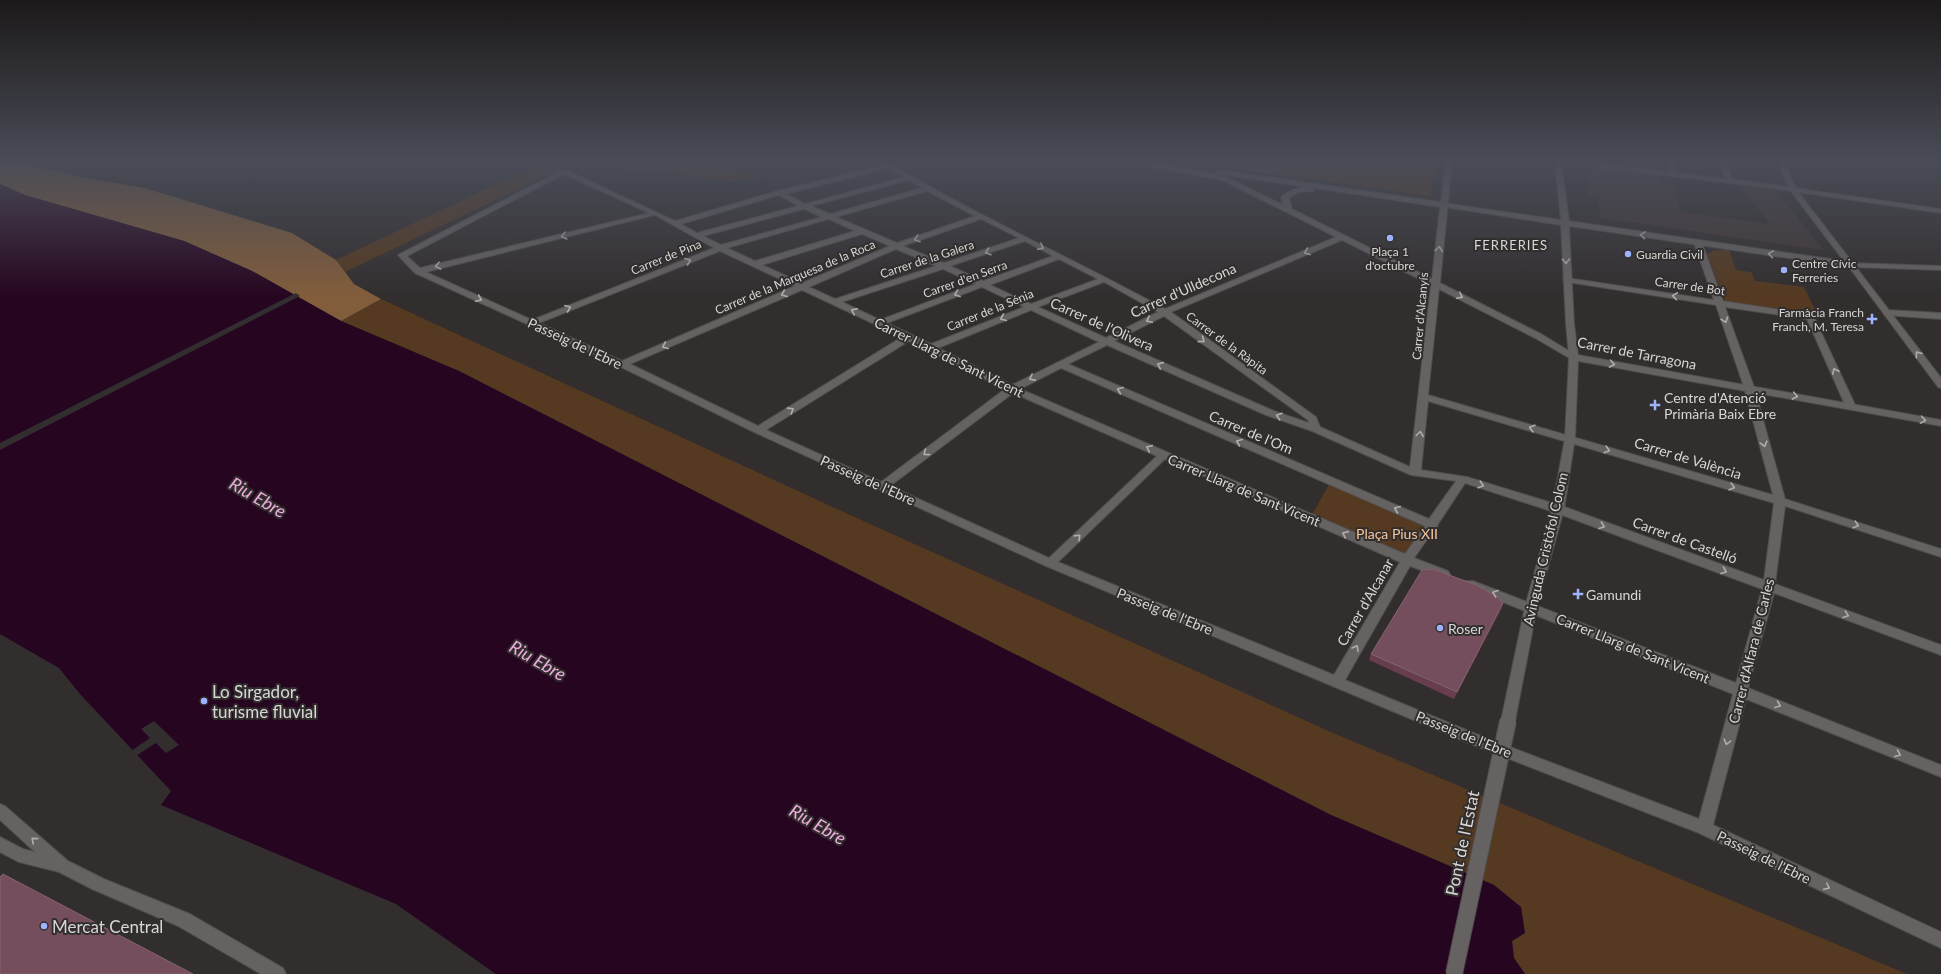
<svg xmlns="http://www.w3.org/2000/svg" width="1941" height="974" font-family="Lato,sans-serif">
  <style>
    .built { fill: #423737 }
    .green { fill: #553920 }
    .forest { fill: #825d3b }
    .water { fill: #260520 }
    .pier { fill: #322e2e }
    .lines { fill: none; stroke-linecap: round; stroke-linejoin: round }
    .minor-tunnel { stroke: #4b4747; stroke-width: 8; stroke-dasharray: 8 4; stroke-linecap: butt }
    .minor-casing { stroke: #4e4c4c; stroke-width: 2 }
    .tertiary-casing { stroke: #4e4c4c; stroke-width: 2 }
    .minor { fill: #666262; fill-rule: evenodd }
    .tertiary { fill: #666262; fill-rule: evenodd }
    .tertiary-bridge-casing { stroke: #4e4c4c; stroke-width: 18; stroke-linecap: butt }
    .tertiary-bridge { stroke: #666262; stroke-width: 16 }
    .wall { fill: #683d4d }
    .shaded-wall { fill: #4e303b }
    .building { fill: #744e5c; stroke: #84636f }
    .oneway { stroke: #b0adad }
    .poi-dot { fill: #9eb3fd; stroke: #322e2e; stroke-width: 1.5 }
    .labels { text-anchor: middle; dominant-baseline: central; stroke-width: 4; stroke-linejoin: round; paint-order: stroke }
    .far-poi-label { font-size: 12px; fill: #d8d6d6; stroke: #322e2e; text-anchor: start }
    .far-street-label { font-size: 12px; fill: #d8d6d6; stroke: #322e2e }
    .far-neighbourhood-label { font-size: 13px; letter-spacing: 1px; fill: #d8d6d6; stroke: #322e2e }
    .street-label { font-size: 14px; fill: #d8d6d6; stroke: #322e2e }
    .poi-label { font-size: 14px; fill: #d8d6d6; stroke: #322e2e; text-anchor: start }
    .park-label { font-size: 14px; fill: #f8c89d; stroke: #322e2e }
    .near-poi-label { font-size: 17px; fill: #d8d6d6; stroke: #322e2e; text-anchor: start }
    .near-street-label { font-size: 17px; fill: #d8d6d6; stroke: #322e2e }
    .near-water-label { font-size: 18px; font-style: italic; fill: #ecabdb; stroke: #322e2e }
  </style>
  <rect width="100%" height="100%" fill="#322e2e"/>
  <polygon class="built" points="1585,165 1659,175 1663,185 1673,186 1681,212 1770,224 1741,186 1775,190 1824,250 1601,218 1598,197 1589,196"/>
  <g class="green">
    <polygon points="543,162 575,162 345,272 336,260"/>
    <path d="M598 162H695L756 175C740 189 699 176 680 174 666 173 651 174 637 171 624 169 611 165 598 162Z"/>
    <polygon points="1185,162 1436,162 1431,196"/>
    <polygon points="1715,250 1729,250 1736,270 1751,272 1755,281 1804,287 1818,316 1725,301 1707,254"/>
    <polygon points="381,299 848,514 1333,733 1907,974 1525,974 1514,958 1512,941 1525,933 1494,885 1331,815 459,371 341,321"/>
    <polygon points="1331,481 1433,525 1407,560 1310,518"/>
  </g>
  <polygon class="forest" points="0,162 18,162 86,178 145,188 292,233 336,260 354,284 381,299 341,321 252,271 184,241 25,195 0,184"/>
  <polygon class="water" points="0,184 25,195 184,241 252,271 341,321 459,371 1331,815 1494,885 1521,907 1525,933 1512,941 1514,958 1525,974 496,974 396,904 161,805 171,791 80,694 59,668 0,634"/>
  <g class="pier">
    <polygon points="296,293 300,296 0,450 0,443"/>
    <polygon points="154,721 179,745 166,753 156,743 136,756 131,751 150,738 141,729"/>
  </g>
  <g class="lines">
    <polyline class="minor-tunnel" points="545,162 564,171"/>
    <g class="minor-casing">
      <g id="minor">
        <path d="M881 162H888C977 216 1074 259 1165 309L1336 237 1222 180 1137 164 1134 162 1167 164 1226 177 1283 205 1281 197C1288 190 1297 188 1307 187L1219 174 1216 172 1219 170 1441 202 1446 162H1452L1440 283 1541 334 1579 357 1577 359H1571L1535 338 1439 289 1428 395 1773 495 1744 387 1716 305 1567 282 1563 280 1567 278 1714 300 1694 243 1698 241 1702 243 1723 301 1813 315 1856 407 1855 409H1847L1846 407 1807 319 1725 307 1754 387 1785 499 1941 549V557L1785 506 1775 584 1941 645V655L1774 593 1748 688 1941 765V777L1746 699 1713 825 1941 932V948L1699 833 1466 742 1046 566 754 432 619 366 415 273 398 255 564 169 675 221 777 191 884 165ZM889 168 904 177 805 204 786 194ZM564 174 649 213 420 268 407 256ZM909 180 922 188 830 214 811 206ZM1314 188 1440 207 1432 279 1292 209 1289 198 1299 192 1314 191ZM927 191 975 216 897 243 836 217ZM779 195 798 206 697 233 681 224ZM804 209 822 217 721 245 703 236ZM655 215 714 248 532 320 426 272ZM829 219 855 231 755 261 727 248ZM981 219 1019 238 944 263 903 246ZM862 234 890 246 802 283 762 265ZM1342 240 1431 285 1410 467 1320 427 1316 417 1171 312ZM1025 241 1053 256 983 281 950 266ZM896 249 936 266 835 299 809 287ZM720 251 795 286 622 361 539 323ZM1059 259 1098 279 1031 304 990 285ZM943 269 976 284 880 320 842 302ZM1104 282 1158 312 1106 338 1038 307ZM982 287 1024 307 931 344 887 323ZM802 290 902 337 758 426 630 364ZM1031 310 1099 342 1012 385 938 348ZM1164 316 1308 420 1309 423 1274 411 1114 341ZM909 341 1005 389 881 482 766 430ZM1107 345 1266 415 1312 431 1411 475 1456 481 1429 519 1068 364ZM1061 368 1425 526 1405 554 1020 389ZM1013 393 1157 456 1049 558 890 486ZM1428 401 1774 503 1764 580 1562 506 1467 477 1421 470ZM1165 459 1400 562 1334 675 1058 562ZM1465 483 1554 512 1762 589 1736 683 1473 581H1465L1463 584 1465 587 1733 694 1699 819 1476 734 1345 680 1410 566 1440 577H1448L1450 574 1448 571 1414 558 1435 528H1437L1438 524Z"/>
        <polygon points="1569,162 1586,162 1671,172 1668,162 1674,162 1678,173 1726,179 1719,162 1725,162 1733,179 1941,209 1941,213 1769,188 1572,164"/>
        <polygon points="1849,263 1941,266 1941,270 1852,267 1849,267"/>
        <polygon points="1887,310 1941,313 1941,319 1884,315 1884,311"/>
        <polygon points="0,804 5,806 68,861 104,879 190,914 283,968 286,974 261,974 178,926 92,889 59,872 19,862 0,852 0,837 23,849 35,852 0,820"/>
      </g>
    </g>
    <g class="tertiary-casing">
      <polygon id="tertiary" points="1555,162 1561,162 1569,221 1844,261 1789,189 1778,162 1784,162 1796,189 1941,378 1941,388 1938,387 1849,267 1569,226 1574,324 1578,355 1941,420 1941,426 1578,361 1575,438 1564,509 1537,607 1515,721 1513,725 1508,727 1503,725 1501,721 1525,607 1552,509 1565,438 1569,357 1566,324 1561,225 1444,207 1440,205 1444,203 1561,220"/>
    </g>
    <use href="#minor" class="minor"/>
    <use href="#tertiary" class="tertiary"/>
    <g class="tertiary-bridge-casing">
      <polyline id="tertiary-bridge" points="1454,974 1508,721"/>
    </g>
    <use href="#tertiary-bridge" class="tertiary-bridge"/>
  </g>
  <g class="wall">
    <polygon points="1213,162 1279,162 1274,174 1212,165"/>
    <polygon points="1503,603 1501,610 1454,699 1369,660 1371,654"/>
  </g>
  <g class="shaded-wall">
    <polygon points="1276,162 1279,162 1274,174"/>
    <polygon points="1503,603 1501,610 1454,699 1457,692"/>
  </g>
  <g class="building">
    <polygon points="1433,569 1476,585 1498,597 1503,603 1457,692 1371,654 1422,570"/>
    <polygon points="3,874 193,974 0,974 0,877"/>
  </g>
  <defs><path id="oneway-chevron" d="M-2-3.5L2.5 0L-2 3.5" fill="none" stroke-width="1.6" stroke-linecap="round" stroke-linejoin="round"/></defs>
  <g class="oneway">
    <use href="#oneway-chevron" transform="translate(1643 235) rotate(-172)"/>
    <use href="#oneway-chevron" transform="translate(564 236) rotate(166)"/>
    <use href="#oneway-chevron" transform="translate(917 239) rotate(161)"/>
    <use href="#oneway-chevron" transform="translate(1041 247) rotate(26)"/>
    <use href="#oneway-chevron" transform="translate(1439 249) rotate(-83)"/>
    <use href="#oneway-chevron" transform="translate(988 252) rotate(162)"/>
    <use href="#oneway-chevron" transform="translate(1307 252) rotate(157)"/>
    <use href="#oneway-chevron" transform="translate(1771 254) rotate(-172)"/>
    <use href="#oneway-chevron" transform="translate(688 261) rotate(-22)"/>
    <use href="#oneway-chevron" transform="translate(1566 261) rotate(88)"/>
    <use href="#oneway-chevron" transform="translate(438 266) rotate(166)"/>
    <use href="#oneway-chevron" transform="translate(784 294) rotate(157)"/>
    <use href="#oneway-chevron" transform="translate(957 294) rotate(160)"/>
    <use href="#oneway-chevron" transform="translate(1460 296) rotate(27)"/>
    <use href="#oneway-chevron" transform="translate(1675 296) rotate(-172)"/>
    <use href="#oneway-chevron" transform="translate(479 299) rotate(25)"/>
    <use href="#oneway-chevron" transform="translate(568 308) rotate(-22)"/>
    <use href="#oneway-chevron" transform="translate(854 311) rotate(-154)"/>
    <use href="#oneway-chevron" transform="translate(1003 318) rotate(157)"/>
    <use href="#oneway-chevron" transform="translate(1149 320) rotate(155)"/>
    <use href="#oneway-chevron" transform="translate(1725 320) rotate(71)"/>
    <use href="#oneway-chevron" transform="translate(1202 340) rotate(36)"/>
    <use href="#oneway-chevron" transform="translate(665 346) rotate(157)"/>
    <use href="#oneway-chevron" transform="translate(1918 354) rotate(-127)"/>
    <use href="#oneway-chevron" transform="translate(1612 364) rotate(10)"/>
    <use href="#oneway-chevron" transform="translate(1160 365) rotate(-156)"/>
    <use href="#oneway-chevron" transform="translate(1835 371) rotate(-115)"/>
    <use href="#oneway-chevron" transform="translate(1032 378) rotate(152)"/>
    <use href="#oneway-chevron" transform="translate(1120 390) rotate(-157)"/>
    <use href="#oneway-chevron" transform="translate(1795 396) rotate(11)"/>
    <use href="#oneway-chevron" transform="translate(791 410) rotate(-32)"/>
    <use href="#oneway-chevron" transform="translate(1279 416) rotate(-162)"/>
    <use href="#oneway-chevron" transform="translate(1923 420) rotate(10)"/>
    <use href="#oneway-chevron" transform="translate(1532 428) rotate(-164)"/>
    <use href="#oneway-chevron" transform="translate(1420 434) rotate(-83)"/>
    <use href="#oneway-chevron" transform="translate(1239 442) rotate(-157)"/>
    <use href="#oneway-chevron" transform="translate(1764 444) rotate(75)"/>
    <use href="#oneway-chevron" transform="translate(1149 448) rotate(-156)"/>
    <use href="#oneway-chevron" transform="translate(1607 450) rotate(17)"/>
    <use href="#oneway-chevron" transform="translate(926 453) rotate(143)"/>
    <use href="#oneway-chevron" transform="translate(1481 485) rotate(17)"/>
    <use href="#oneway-chevron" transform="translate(1732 487) rotate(17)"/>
    <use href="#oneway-chevron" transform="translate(1397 509) rotate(-157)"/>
    <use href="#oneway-chevron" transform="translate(1856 525) rotate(18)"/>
    <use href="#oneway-chevron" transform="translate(1602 526) rotate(20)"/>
    <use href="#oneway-chevron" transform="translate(1345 534) rotate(-156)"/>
    <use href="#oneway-chevron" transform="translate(1078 537) rotate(-44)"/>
    <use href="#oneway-chevron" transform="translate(1724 571) rotate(20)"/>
    <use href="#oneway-chevron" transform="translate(1495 593) rotate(-160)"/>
    <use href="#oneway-chevron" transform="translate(1846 615) rotate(20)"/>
    <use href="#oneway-chevron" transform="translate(1356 648) rotate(-60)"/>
    <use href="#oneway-chevron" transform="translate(1778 705) rotate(22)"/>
    <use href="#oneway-chevron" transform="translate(1727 742) rotate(105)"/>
    <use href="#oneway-chevron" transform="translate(1898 754) rotate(22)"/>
    <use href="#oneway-chevron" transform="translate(34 840) rotate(-139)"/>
    <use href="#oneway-chevron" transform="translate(1827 887) rotate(26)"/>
  </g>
  <linearGradient id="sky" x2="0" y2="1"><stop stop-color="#1c1919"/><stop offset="0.54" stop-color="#494c57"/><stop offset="1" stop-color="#494c57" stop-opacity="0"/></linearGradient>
  <rect width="1941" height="298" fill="url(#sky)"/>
  <g class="poi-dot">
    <circle cx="1390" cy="238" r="4"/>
    <circle cx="1628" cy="254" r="4"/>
    <circle cx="1784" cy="270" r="4"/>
    <path d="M1870 313h4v4h4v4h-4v4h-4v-4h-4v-4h4z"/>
    <path d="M1653 399h4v4h4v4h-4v4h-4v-4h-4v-4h4z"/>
    <path d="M1576 588h4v4h4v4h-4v4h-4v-4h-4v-4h4z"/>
    <circle cx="1440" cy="628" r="4"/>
    <circle cx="204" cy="701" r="4"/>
    <circle cx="44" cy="926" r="4"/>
  </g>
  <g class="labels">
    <g class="far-poi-label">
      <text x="1390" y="251" text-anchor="middle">Plaça 1<tspan x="1390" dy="14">d'octubre</tspan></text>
      <text x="1636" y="254">Guardia Civil</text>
      <text x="1792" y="263">Centre Cívic<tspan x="1792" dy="14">Ferreries</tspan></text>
      <text x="1864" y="312" text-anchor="end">Farmàcia Franch<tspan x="1864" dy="14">Franch, M. Teresa</tspan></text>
    </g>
    <g class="far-street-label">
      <text transform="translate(666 257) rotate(-22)">Carrer de Pina</text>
      <text transform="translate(927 259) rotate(-18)">Carrer de la Galera</text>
      <text transform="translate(795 277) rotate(-23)">Carrer de la Marquesa de la Roca</text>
      <text transform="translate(965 279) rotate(-20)">Carrer d'en Serra</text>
      <text transform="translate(1690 286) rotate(8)">Carrer de Bot</text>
      <text transform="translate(990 310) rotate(-22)">Carrer de la Sénia</text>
      <text transform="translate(1420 316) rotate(-85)">Carrer d'Alcanyís</text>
      <text transform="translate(1227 343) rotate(36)">Carrer de la Ràpita</text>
    </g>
    <g class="far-neighbourhood-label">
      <text x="1511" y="245">FERRERIES</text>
    </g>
    <g class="street-label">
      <text transform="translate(1183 290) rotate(-24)">Carrer d'Ulldecona</text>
      <text transform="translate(1102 324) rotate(24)">Carrer de l'Olivera</text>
      <text transform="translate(575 343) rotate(25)">Passeig de l'Ebre</text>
      <text transform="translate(1637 353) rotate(11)">Carrer de Tarragona</text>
      <text transform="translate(949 357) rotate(26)">Carrer Llarg de Sant Vicent</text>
      <text transform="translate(1251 432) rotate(23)">Carrer de l'Om</text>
      <text transform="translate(1688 458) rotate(17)">Carrer de València</text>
      <text transform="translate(868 480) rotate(24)">Passeig de l'Ebre</text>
      <text transform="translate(1244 490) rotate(23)">Carrer Llarg de Sant Vicent</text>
      <text transform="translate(1685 540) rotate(20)">Carrer de Castelló</text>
      <text transform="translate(1545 549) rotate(-77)">Avinguda Cristòfol Colom</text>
      <text transform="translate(1365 602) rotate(-60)">Carrer d'Alcanar</text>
      <text transform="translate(1165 611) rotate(22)">Passeig de l'Ebre</text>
      <text transform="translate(1633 648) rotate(22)">Carrer Llarg de Sant Vicent</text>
      <text transform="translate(1751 651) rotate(-76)">Carrer d'Alfara de Carles</text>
      <text transform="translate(1464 734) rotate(22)">Passeig de l'Ebre</text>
      <text transform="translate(1764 857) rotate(26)">Passeig de l'Ebre</text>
    </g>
    <g class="poi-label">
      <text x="1664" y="397">Centre d'Atenció<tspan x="1664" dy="16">Primària Baix Ebre</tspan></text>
      <text x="1586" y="594">Gamundi</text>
      <text x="1448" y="628">Roser</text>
    </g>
    <g class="park-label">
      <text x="1397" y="533">Plaça Pius XII</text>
    </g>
    <g class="near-poi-label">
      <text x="212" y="691">Lo Sirgador,<tspan x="212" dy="20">turisme fluvial</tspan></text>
      <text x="52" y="926">Mercat Central</text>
    </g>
    <g class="near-street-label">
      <text transform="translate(1462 843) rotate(-78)">Pont de l'Estat</text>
    </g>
    <g class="near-water-label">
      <text transform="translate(258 497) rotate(30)">Riu Ebre</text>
      <text transform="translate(538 660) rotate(30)">Riu Ebre</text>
      <text transform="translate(818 824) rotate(30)">Riu Ebre</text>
    </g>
  </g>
</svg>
